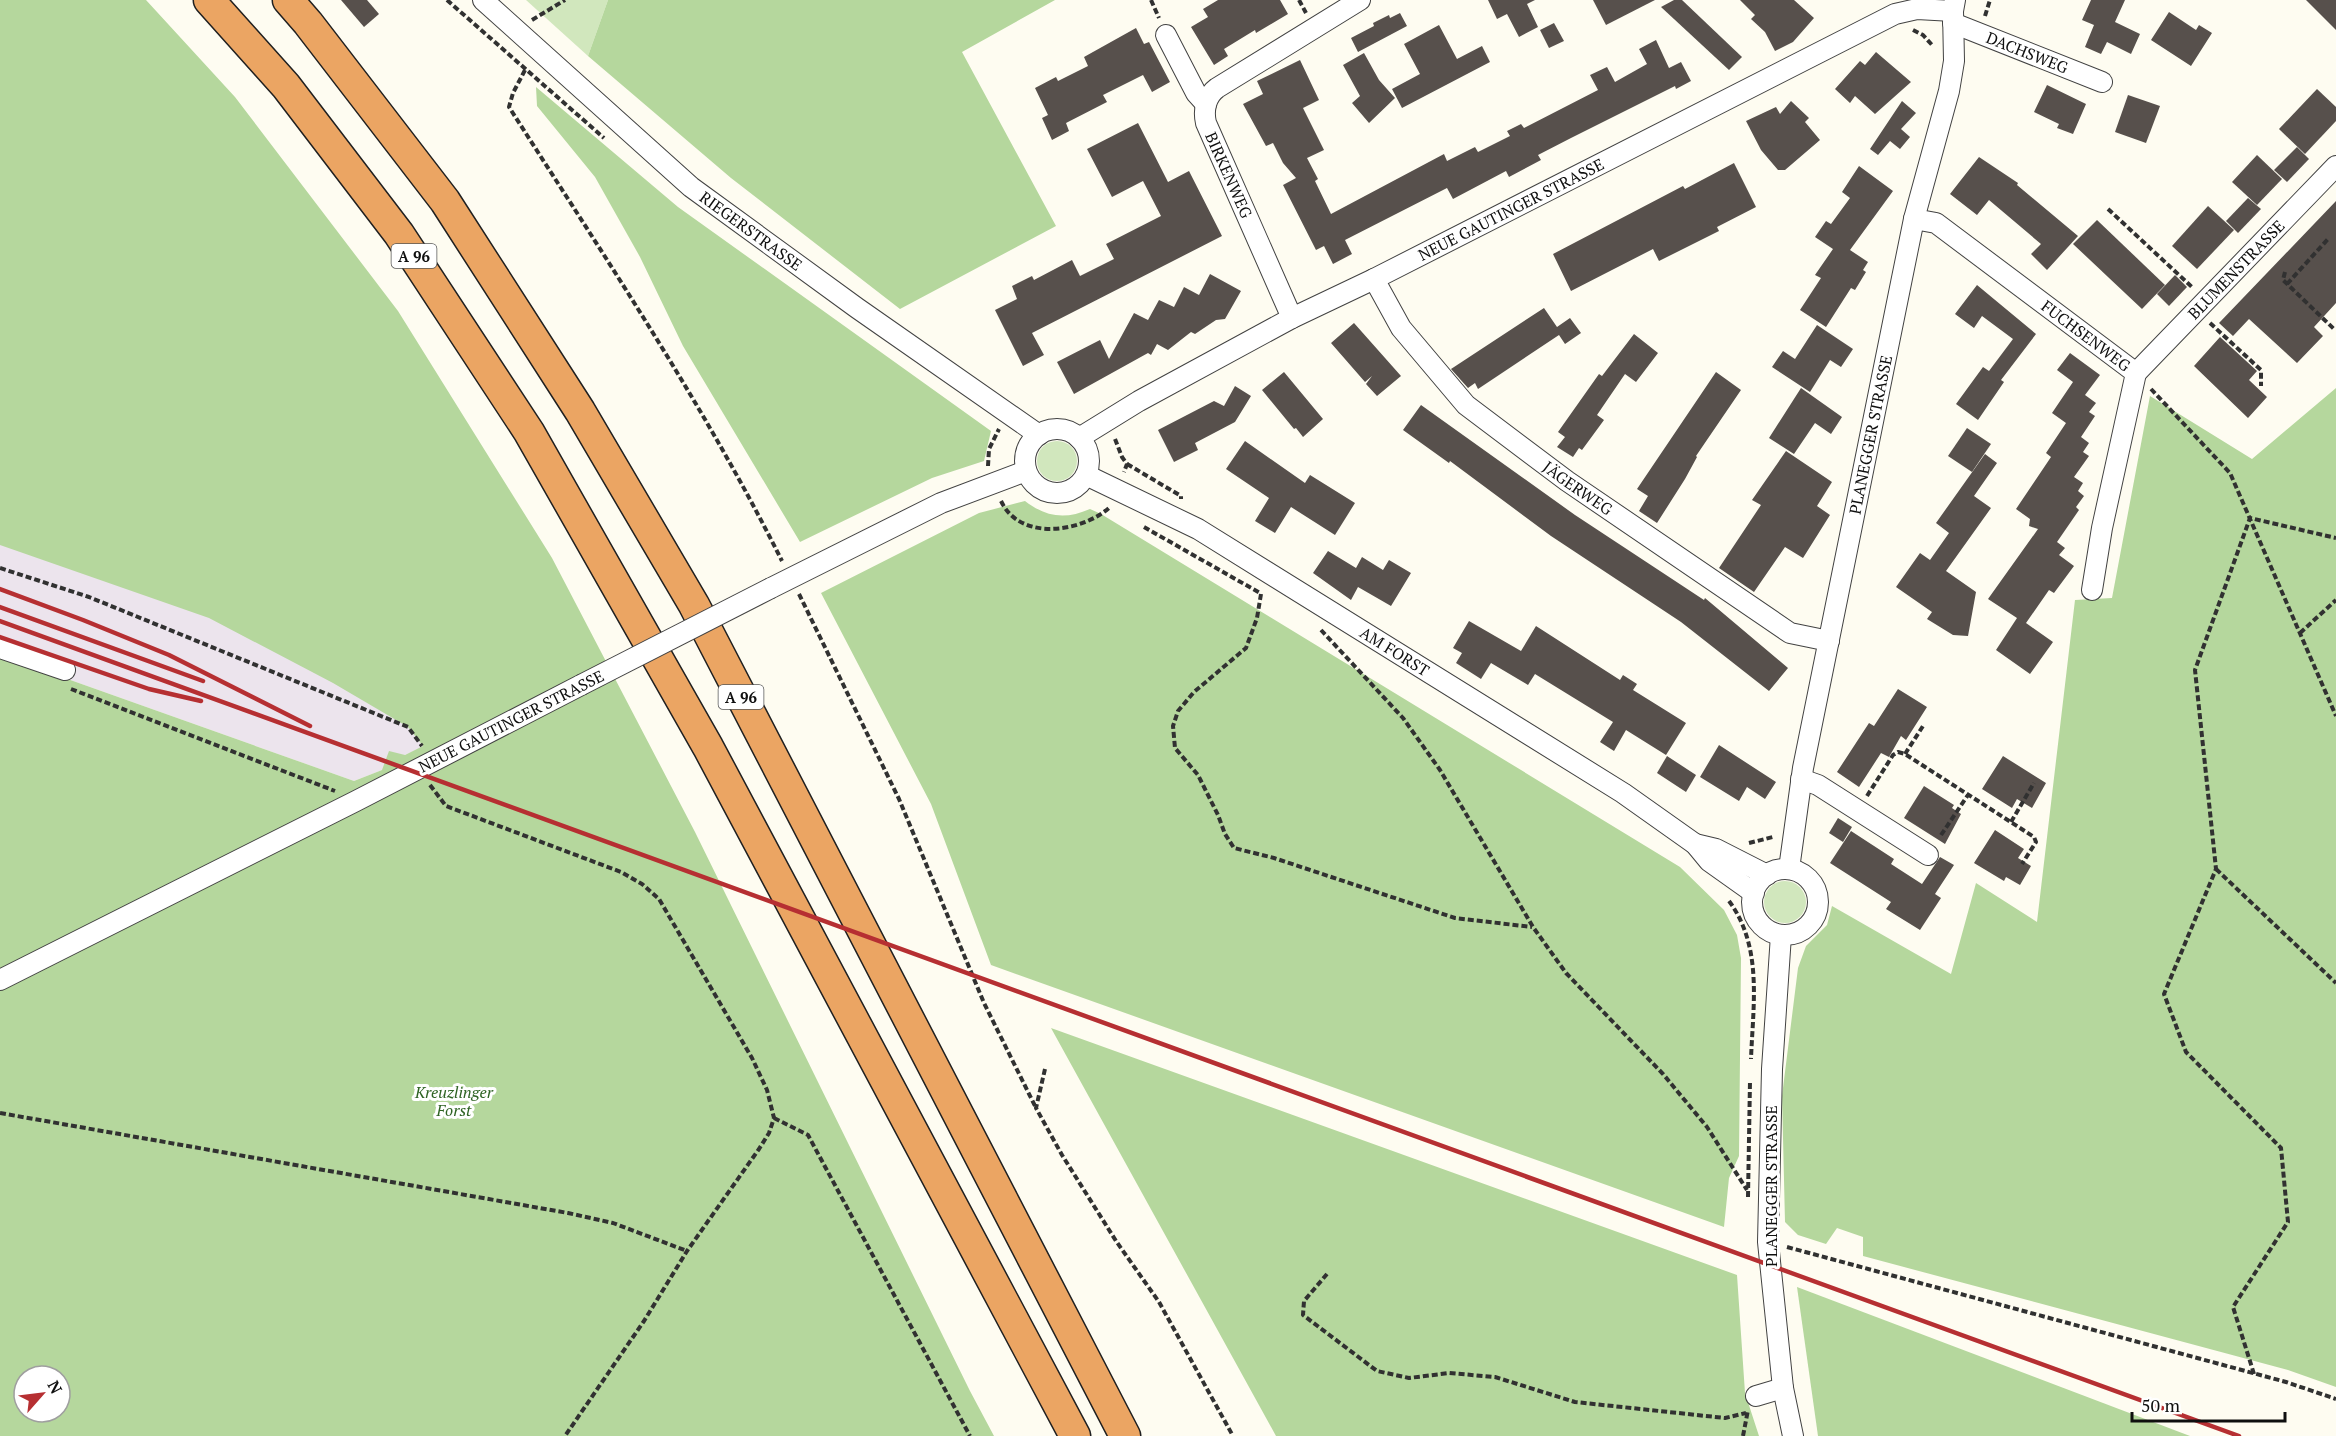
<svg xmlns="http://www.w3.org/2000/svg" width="2336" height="1436" font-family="'PT Serif',serif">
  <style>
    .industrial { fill: #ece4ed }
    .green { fill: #d1e7bd }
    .forest { fill: #b5d79d; fill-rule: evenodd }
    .building { fill: #57504c }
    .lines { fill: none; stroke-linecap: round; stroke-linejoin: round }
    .minor-casing { stroke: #424242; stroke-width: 22 }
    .highway-casing { stroke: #202020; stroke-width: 33 }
    .path { stroke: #313131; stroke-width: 4; stroke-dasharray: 6 3; stroke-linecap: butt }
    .minor { stroke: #fff; stroke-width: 20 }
    .highway { stroke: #eba563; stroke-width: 30 }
    .rail { stroke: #b62f32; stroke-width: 4.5 }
    .minor-bridge-casing { stroke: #424242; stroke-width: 22; stroke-linecap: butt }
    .minor-bridge { stroke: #fff; stroke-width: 20 }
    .labels { text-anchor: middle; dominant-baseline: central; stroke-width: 6; stroke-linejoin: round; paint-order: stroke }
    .shield { fill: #fff; stroke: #575757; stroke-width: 1.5 }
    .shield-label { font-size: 15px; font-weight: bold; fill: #0f0f0f }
    .street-label { font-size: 16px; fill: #0f0f0f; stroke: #fff }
    .park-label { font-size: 16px; font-style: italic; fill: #2e6323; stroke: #fff }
  </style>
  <rect width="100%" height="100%" fill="#fefcf1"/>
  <polygon class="industrial" points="0,0 423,747 405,755 382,770 354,781 0,655"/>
  <g class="green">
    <polygon points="526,0 608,0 588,56"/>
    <circle cx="1057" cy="461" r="20"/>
    <circle cx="1785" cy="902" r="21"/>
  </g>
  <g class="forest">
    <path d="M0 0H146L235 97 398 311 552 558 695 832 970 1391 994 1436H0V655L354 781 382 770 389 751 405 755 423 746 408 727 333 683 209 618 0 545ZM24 1376H60V1412H24Z"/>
    <polygon points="608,0 1055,0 962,52 1056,226 900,309 731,178 588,56"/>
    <polygon points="536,87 678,207 991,431 984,461 932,478 800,542 683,346 640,257 595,177 537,106"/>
    <polygon points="2336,388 2336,1387 2288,1370 1863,1256 1863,1237 1837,1228 1826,1244 1798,1235 1785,1222 1782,1096 1798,968 1806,946 1827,925 1832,906 1951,974 1976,883 2037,922 2075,600 2112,598 2150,396 2252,459"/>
    <path d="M1025 501C1046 517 1065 520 1090 509L1101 514 1680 867 1724 910 1737 935 1741 958 1739 1156 1729 1178 1724 1227 991 965 931 804 821 593 979 513Z"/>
    <polygon points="1051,1028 1737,1275 1745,1393 1759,1436 1276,1436"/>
    <polygon points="1797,1287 2190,1436 1818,1436"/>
  </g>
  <g class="building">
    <polygon points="341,0 367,0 379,14 364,27"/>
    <polygon points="1218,0 1280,0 1288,14 1256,33 1255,30 1224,49 1228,56 1214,65 1191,27 1208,17 1203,9"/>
    <polygon points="1488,0 1535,0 1527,4 1538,27 1519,37 1507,14 1497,19"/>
    <polygon points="1593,0 1655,0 1606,25"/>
    <polygon points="1674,0 1682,0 1742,57 1729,70 1661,7"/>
    <polygon points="1740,0 1794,0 1814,18 1793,42 1775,51 1765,32 1751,19 1755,15"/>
    <polygon points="2091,0 2125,0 2115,22 2140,34 2131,54 2107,42 2101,54 2085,47 2094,25 2082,20"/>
    <polygon points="2306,0 2336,0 2336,30"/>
    <polygon points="2169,12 2196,30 2199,25 2212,33 2191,66 2151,40"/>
    <polygon points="1400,13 1407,26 1358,52 1351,38 1374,26 1373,23 1389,15 1390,18"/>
    <polygon points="1554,23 1564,41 1549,48 1540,30"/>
    <polygon points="1439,25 1457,59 1482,46 1490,62 1402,108 1392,89 1420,74 1404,44"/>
    <polygon points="1136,28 1144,44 1149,42 1170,82 1152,92 1143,75 1103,95 1107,102 1066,123 1069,131 1052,140 1042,118 1048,115 1035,88 1056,77 1058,81 1088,66 1084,57"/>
    <polygon points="1656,40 1669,68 1681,62 1691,81 1676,89 1675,86 1571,138 1538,155 1541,160 1509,177 1506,171 1453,199 1447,188 1345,240 1352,254 1333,264 1324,246 1316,250 1283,185 1296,178 1283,163 1273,143 1266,146 1243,104 1263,94 1257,81 1300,60 1319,100 1303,108 1324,150 1307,158 1318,179 1315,181 1331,214 1444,154 1447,161 1475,147 1478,152 1510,136 1507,131 1521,124 1524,128 1598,90 1590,75 1607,67 1615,82 1647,64 1639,49"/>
    <polygon points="1876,52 1911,82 1875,114 1855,96 1850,103 1835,89 1860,61 1865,65"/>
    <polygon points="1364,53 1379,80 1395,98 1369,123 1352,103 1360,96 1343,65"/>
    <polygon points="2047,85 2086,104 2073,134 2057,128 2059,124 2034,112"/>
    <polygon points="2317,89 2336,107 2336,121 2305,154 2279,129"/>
    <polygon points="2128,95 2160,106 2146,143 2115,132"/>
    <polygon points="1791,101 1809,118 1805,122 1820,140 1785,170 1778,170 1761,150 1746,121 1776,107 1780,114"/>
    <polygon points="1902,101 1916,113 1901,129 1910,137 1900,149 1890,141 1878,155 1870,149"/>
    <polygon points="1138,123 1168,182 1189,171 1222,236 1032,333 1044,355 1023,366 995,310 1017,299 1012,286 1032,276 1034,280 1072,260 1080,276 1114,259 1106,244 1161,216 1143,181 1112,197 1087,149"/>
    <polygon points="2297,147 2309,159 2287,182 2274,170"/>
    <polygon points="2257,155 2282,179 2257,205 2232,182"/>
    <polygon points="1979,157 2018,183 2017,185 2078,236 2047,270 2031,254 2041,244 1989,200 1977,215 1950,194"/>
    <polygon points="1734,163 1756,207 1717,227 1719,231 1659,261 1653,249 1571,291 1553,254 1683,186 1685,189"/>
    <polygon points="1859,166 1893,191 1850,250 1868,262 1863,270 1866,272 1855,290 1851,288 1826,327 1800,310 1821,278 1815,275 1833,249 1815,237 1826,221 1831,224 1850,198 1842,192"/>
    <polygon points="2248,198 2261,209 2238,233 2226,221"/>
    <polygon points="2336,201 2336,303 2314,327 2323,336 2297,363 2249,319 2233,336 2219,323"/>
    <polygon points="2208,206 2234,230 2197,269 2172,246"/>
    <polygon points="2097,220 2165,285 2142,309 2073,244"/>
    <polygon points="1210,274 1241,291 1225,319 1216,320 1195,334 1191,332 1168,350 1157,344 1151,355 1148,353 1074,394 1057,362 1100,340 1109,359 1134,313 1148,320 1159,300 1174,307 1184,287 1199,295"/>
    <polygon points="2175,275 2187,287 2169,306 2157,294"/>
    <polygon points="1977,285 2036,334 2001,380 2004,382 1978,420 1956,404 1983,367 1989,371 2013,339 1982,316 1974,328 1955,314"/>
    <polygon points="1544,308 1557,327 1570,318 1581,333 1565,344 1559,335 1478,389 1475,383 1468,388 1451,369"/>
    <polygon points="1354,323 1401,376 1377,396 1366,384 1372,376 1365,382 1331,343"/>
    <polygon points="1817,325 1853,349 1841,367 1830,360 1810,392 1772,367 1783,351 1795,359"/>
    <polygon points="1634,334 1658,353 1636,382 1625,374 1597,415 1604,420 1582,450 1579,448 1573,457 1557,447 1565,437 1558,432 1599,374 1602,376"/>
    <polygon points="2220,337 2257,371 2249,380 2267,397 2248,418 2194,366"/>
    <polygon points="2070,353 2100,375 2085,395 2096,403 2089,412 2095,416 2081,437 2089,443 2083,452 2089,456 2074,477 2083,483 2078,491 2084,496 2076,507 2079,510 2057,542 2065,548 2059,555 2074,566 2054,593 2049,590 2026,623 2053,642 2030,674 1996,650 2017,618 1988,599 2038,529 2029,526 2030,519 2016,509 2051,457 2046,453 2066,423 2052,413 2073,382 2057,370"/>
    <polygon points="1284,372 1323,419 1303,437 1296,428 1294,429 1262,390"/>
    <polygon points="1716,372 1741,390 1696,456 1697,457 1685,479 1657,523 1639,511 1648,496 1637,489"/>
    <polygon points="1235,386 1251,396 1235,422 1195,443 1198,450 1174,462 1158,430 1214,401 1224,406"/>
    <polygon points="1801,388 1842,417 1831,434 1815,423 1794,454 1769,438"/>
    <polygon points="1421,405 1575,515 1704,600 1705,598 1788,668 1769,691 1681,622 1551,536 1450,461 1449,463 1403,430"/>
    <polygon points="1967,428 1991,444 1972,472 1948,456"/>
    <polygon points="1245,441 1305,483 1310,475 1355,503 1335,535 1291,507 1275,533 1255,521 1269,498 1226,469"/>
    <polygon points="1786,451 1832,482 1817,506 1830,515 1803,558 1785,547 1754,592 1719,568 1761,505 1752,500"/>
    <polygon points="1985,454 1997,463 1974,496 1991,508 1946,571 1976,592 1968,636 1953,635 1927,619 1932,612 1896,587 1920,553 1930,560 1949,533 1936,523"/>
    <polygon points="1328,551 1356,568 1362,557 1383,570 1389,560 1411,573 1391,606 1358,587 1351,600 1313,573"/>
    <polygon points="1469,621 1521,651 1536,626 1620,680 1623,675 1637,684 1633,690 1686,723 1666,755 1626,730 1614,751 1600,742 1613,722 1535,674 1528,685 1491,663 1481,679 1456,663 1462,653 1453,648"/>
    <polygon points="1898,689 1927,707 1906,740 1901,736 1889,757 1881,753 1859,787 1837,772 1869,723 1874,726"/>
    <polygon points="1719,745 1776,782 1765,799 1747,787 1739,801 1700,777"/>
    <polygon points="1667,756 1696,775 1686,792 1657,773"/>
    <polygon points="2003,756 2046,783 2032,808 2017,799 2012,808 1982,789"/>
    <polygon points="1924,786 1954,805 1952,808 1961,814 1945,844 1904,818"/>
    <polygon points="1838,818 1852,827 1843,842 1829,833"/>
    <polygon points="1995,830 2024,849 2018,858 2031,866 2020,885 2006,877 2004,881 1974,863"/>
    <polygon points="1851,831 1894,859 1891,864 1922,884 1940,857 1954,865 1935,894 1941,898 1920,930 1886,909 1891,902 1830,863"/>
  </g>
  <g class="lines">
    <g class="minor-casing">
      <g id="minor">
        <path id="s1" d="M483 0 691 187 857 308 1039 435"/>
        <path id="s2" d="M1953 23 2102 82"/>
        <polyline points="1166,35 1196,93 1206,104"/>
        <path id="s3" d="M1914 219 1936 223 2136 373 2102 528 2092 590"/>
        <path id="s4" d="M1374 279 1401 328 1466 405 1567 481 1790 633 1829 641"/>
        <path d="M1292 318 1206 123C1203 110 1206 96 1217 88L1360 0"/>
        <path id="s5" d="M2136 373 2336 166"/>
        <circle cx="1057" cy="461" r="32"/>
        <path id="s6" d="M1079 438 1139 401 1292 318 1374 279 1895 14 1917 9 1953 11"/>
        <path id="s7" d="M1086 475 1198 529 1623 793 1695 844 1709 861 1754 893"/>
        <polyline points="771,588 941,503 1026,471"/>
        <polyline points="0,648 65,670"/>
        <polyline points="1801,779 1818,785 1928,855"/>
        <polyline points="1695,844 1716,849 1767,875"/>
        <path id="s8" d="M1789 869 1803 768 1901 283 1914 219 1949 91 1954 61 1953 11 1955 0"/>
        <circle cx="1785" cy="902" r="33"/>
        <polyline points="1781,935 1772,1069 1768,1242 1783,1388 1793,1436"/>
        <polyline points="0,980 356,801 581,685"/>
        <polyline points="1756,1396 1783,1388"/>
      </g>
    </g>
    <g class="highway-casing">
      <g id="highway">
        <polyline points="209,0 286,86 399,234 529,432 708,747 1075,1436"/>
        <polyline points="288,0 308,23 445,201 580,411 694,605 1125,1436"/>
      </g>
    </g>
    <g class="path">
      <polyline points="447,0 604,138"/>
      <polyline points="1151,0 1159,18"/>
      <polyline points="1299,0 1306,13"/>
      <polyline points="1985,16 1990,0"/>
      <polyline points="532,20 565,0"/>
      <polyline points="1913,30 1923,35 1933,46"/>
      <path d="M525 70 513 93 509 107C604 256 703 403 782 561"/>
      <polyline points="2108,209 2193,288"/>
      <polyline points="2285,272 2283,280 2334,329"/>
      <polyline points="2287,284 2328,239"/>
      <polyline points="2210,323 2261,370 2261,386"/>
      <polyline points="2151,389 2230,473 2336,716"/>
      <polyline points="1115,439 1122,457 1127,464 1124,472"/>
      <polyline points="1127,464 1181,496 1181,499"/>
      <polyline points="988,466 989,449 999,429"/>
      <path d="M1001 501C1003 505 1006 510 1009 513 1034 540 1086 529 1110 507"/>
      <polyline points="1144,527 1260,593"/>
      <polyline points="0,568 89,597 408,727 422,746"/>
      <polyline points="799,594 899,799 984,1003 1036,1108"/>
      <polyline points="1261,594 1257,618 1246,648 1194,692 1178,711 1173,726 1175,748 1198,775 1218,815 1225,834 1234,848 1274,858 1455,918 1532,927"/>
      <polyline points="1321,630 1403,718 1440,770 1533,927 1566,973 1663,1074 1707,1127 1747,1190"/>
      <polyline points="2300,633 2336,600"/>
      <polyline points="71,689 335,791"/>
      <polyline points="1905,754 1923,726"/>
      <polyline points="430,785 446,806 621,872 642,884 659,899 752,1058 767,1090 774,1118 769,1133 759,1149 687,1251 644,1321 565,1436"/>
      <polyline points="1867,796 1893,755 1898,752 1905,754 2034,837 2036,842 2022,864"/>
      <polyline points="2011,822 2034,783"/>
      <polyline points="1941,835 1968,795"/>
      <polyline points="1749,843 1773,837"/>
      <polyline points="2216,869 2336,983"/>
      <path d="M1729 901C1763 947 1753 1005 1751 1059"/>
      <polyline points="1045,1069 1036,1108 1062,1155 1116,1241 1159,1302 1233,1436"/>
      <polyline points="0,1113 568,1213 613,1223 687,1251"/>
      <polyline points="774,1118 808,1135 970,1436"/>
      <polyline points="1748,1197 1750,1081"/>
      <polyline points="1787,1247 2286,1382 2336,1399"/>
      <polyline points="1327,1274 1304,1301 1303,1315 1377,1371 1409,1378 1449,1373 1495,1377 1575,1402 1725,1418 1746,1413"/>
      <polyline points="2254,1374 2233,1307 2288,1222 2281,1148 2186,1052 2164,994 2216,869 2195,670 2250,518 2336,538"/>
      <polyline points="1743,1436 1748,1410"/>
    </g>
    <use href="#minor" class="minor"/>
    <use href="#highway" class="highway"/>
    <g class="rail">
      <polyline points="0,589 83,620 169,655 310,726"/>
      <polyline points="0,607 203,681"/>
      <polyline points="0,621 2239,1436"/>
      <polyline points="0,637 149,689 201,701"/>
    </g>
    <g class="minor-bridge-casing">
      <polyline id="minor-bridge" points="581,685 771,588"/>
    </g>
    <use href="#minor-bridge" class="minor-bridge"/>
  </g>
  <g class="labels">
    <g class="shield">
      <rect x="391.5" y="244" width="45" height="24" rx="4.5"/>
      <rect x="718.5" y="685" width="45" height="24" rx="4.5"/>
    </g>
    <g class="shield-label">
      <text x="414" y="256">A 96</text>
      <text x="741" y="697">A 96</text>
    </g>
    <g class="street-label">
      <text stroke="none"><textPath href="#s2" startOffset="80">DACHSWEG</textPath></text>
      <text transform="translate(1229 175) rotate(66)">BIRKENWEG</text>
      <text stroke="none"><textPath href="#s6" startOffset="489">NEUE GAUTINGER STRASSE</textPath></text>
      <text stroke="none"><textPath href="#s1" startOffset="354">RIEGERSTRASSE</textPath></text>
      <text stroke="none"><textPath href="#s5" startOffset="144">BLUMENSTRASSE</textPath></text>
      <text stroke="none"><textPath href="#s3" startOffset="210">FUCHSENWEG</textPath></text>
      <text stroke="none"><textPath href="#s8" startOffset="442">PLANEGGER STRASSE</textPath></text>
      <text stroke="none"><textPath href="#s4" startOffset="296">JÄGERWEG</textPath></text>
      <text stroke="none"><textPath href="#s7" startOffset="356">AM FORST</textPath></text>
      <text transform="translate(511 721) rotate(-27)">NEUE GAUTINGER STRASSE</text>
      <text transform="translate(1771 1186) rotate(-90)">PLANEGGER STRASSE</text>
    </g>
    <g class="park-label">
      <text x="454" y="1092">Kreuzlinger<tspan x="454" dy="18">Forst</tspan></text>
    </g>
  </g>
  <g transform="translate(42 1394) rotate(62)"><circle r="28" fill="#ffffff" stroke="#9f9f9f" stroke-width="1.5"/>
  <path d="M0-4.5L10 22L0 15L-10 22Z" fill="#b62f32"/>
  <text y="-9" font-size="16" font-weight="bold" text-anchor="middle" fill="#0f0f0f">N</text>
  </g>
  <path d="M2132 1412v9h153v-9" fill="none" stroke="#0f0f0f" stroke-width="3"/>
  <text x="2141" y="1412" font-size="18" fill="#0f0f0f" stroke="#ffffff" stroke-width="4.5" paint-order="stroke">50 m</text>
</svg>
